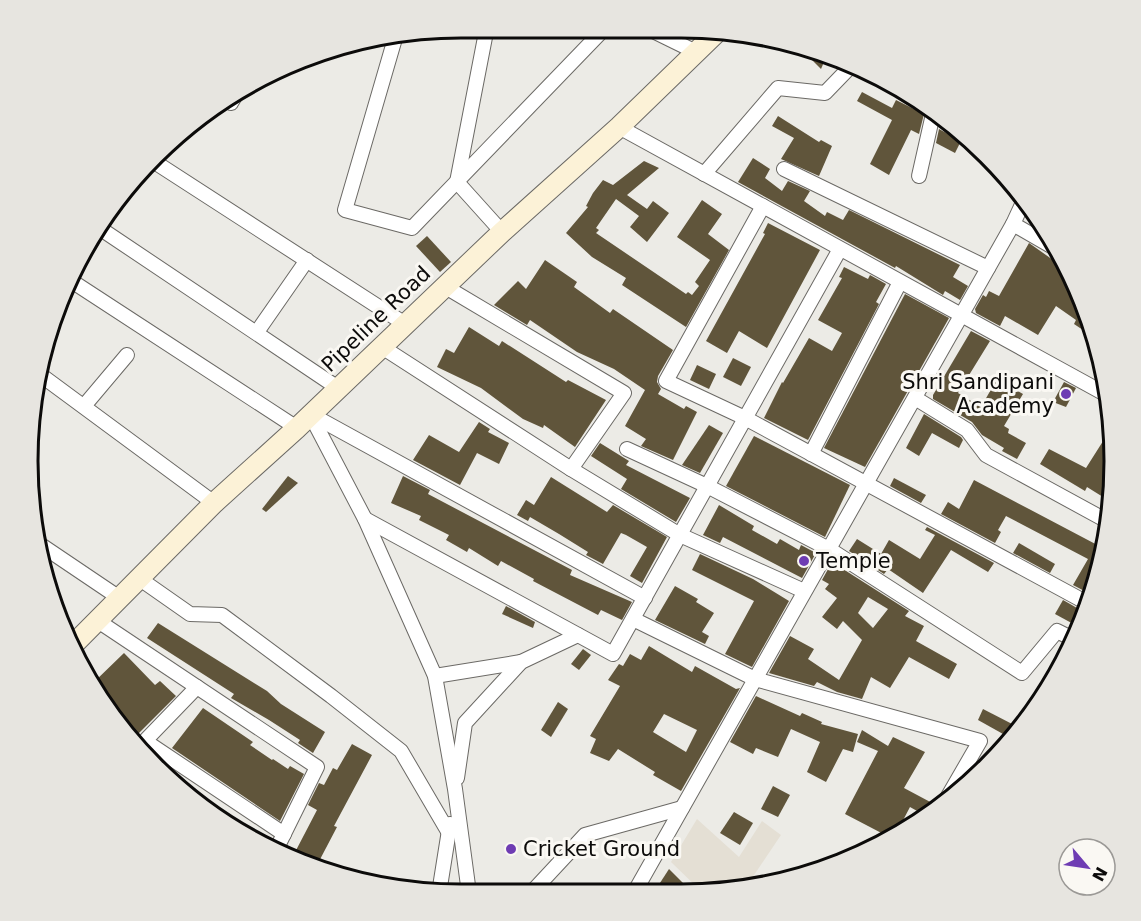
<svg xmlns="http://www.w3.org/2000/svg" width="1141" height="921" font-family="'DejaVu Sans',sans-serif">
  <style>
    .built { fill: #e4dfd4 }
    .building { fill: #60553b; fill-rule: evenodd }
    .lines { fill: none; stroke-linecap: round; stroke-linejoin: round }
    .street-casing { stroke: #6b6965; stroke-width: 16 }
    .secondary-casing { stroke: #6b6965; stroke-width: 22 }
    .street { stroke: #fff; stroke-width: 14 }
    .secondary { stroke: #fcf2d7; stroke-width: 20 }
    .poi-dot { fill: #6e3cb3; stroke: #faf8f3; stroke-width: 2 }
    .labels { text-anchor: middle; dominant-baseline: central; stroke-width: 6; stroke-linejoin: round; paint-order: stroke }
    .street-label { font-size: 21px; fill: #0c0b0a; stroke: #faf8f3 }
    .poi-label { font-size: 21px; fill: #0c0b0a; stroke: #faf8f3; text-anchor: start }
    .rim { fill: none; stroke: #0c0b0a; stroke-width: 3 }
  </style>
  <rect width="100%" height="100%" fill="#ecebe6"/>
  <polygon class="built" points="697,819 739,857 762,821 781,835 746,887 703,893 671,862"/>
  <g class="building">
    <polygon points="802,50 827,55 821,69"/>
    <polygon points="862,92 892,108 896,100 924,114 919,134 911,130 889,175 870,164 892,120 857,101"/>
    <polygon points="778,116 819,142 821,140 832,146 819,176 781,159 794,138 772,126"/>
    <polygon points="939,129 961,141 955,153 936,143"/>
    <polygon points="753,158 770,169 765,178 782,191 788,181 810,191 804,201 825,216 827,212 843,220 849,210 960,265 953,277 968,286 960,300 945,291 943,295 896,266 895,268 738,182"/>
    <polygon points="644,161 659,168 627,195 647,209 653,201 669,213 647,242 630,227 639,216 616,199 596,228 599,230 596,233 686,294 688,292 692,295 699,286 695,282 710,260 677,237 702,200 722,214 708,234 729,250 686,327 622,285 626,278 592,257 566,233 588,207 586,206 593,193 603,180 613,185"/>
    <polygon points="768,223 820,250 767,348 739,331 727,353 706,341 765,234 763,233"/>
    <polygon points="427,236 451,262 440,272 416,246"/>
    <polygon points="1029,243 1070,272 1081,299 1077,306 1083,310 1084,308 1095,338 1074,324 1076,320 1056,306 1038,335 1005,316 1000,326 976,313 975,309 983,295 986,297 989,291 999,296"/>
    <polygon points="545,260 577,282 574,287 610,313 613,309 673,350 658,376 657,382 661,389 658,394 684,409 686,406 697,412 673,460 641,446 646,439 625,426 645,390 614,369 577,352 530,320 527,325 494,305 518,281 526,289"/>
    <polygon points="844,267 868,279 870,275 886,284 876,302 879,304 808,440 764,418 782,382 783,383 809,338 832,351 842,333 818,320 842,278 839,277"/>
    <polygon points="905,294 949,318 865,467 824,448"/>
    <polygon points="469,327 499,346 502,341 566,382 568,380 606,400 575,447 544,425 543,428 523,419 481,388 437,367 446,349 454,353"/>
    <polygon points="971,331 990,341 958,393 981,407 997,379 1023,394 1004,426 1009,429 1008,433 1026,443 1017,459 1002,451 1004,448 982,435 972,422 933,399 933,395"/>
    <polygon points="733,358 751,367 741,386 723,377"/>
    <polygon points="697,365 716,374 709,389 690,380"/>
    <polygon points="1064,382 1076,388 1066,407 1053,402"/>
    <polygon points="924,414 961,437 963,440 959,448 932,433 919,456 906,448"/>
    <polygon points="479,422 490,429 488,432 509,443 499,464 477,453 460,485 413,460 429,435 459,452"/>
    <polygon points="709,425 723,433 700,473 682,465"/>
    <polygon points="754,436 850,485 825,537 726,486"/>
    <polygon points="1105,438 1113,443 1111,502 1087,487 1085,491 1040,464 1049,449 1086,468"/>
    <polygon points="600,443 629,461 626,465 690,498 676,522 621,489 627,479 591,456"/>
    <polygon points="288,476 298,483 266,512 262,509"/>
    <polygon points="403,476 430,490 428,494 572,570 570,575 632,602 622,620 601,610 598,615 533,581 534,579 501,561 498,566 469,548 467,552 446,540 449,535 419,520 421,516 391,503"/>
    <polygon points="551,477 607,512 613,505 667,537 642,583 630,576 647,547 626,535 621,533 603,564 586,555 588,552 559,534 530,517 528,521 517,515 526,500 534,505"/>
    <polygon points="894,478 926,495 921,503 890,486"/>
    <polygon points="974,480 1103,548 1092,595 1073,585 1088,559 1006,516 998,530 1001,532 995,543 941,514 948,502 959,509"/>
    <polygon points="719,505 754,526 752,530 777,544 780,539 799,550 801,545 816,553 802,578 723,537 720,543 703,535"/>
    <polygon points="927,527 994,563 988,572 951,550 923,593 888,569 884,574 849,551 857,539 881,554 889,540 920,559 935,535 925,530"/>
    <polygon points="1019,543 1055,564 1050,573 1013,553"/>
    <polygon points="700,554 753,579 789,601 752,667 725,654 754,601 692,570"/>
    <path d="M832 562 909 611 905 616 924 626 916 641 957 664 949 679 909 657 890 688 871 677 862 699 837 692 817 682 814 686 769 673 790 636 814 649 808 659 839 680 862 640 843 621 837 629 822 617 837 598 825 589 829 584 822 580ZM868 597 888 609 873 628 858 613Z"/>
    <polygon points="675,586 698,599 696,602 714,613 702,632 709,636 705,644 655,620"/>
    <polygon points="1063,600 1084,612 1077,626 1055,614"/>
    <polygon points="506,606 535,622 533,628 502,614"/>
    <polygon points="158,623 267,691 281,704 325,732 313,753 298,743 300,740 269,720 231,698 234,694 147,638"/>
    <path d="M649 646 692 672 695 666 736 689 740 688 681 791 653 775 655 772 618 749 609 761 590 753 596 739 590 736 620 686 608 680 619 664 623 666 630 654 641 660ZM664 714 697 730 686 752 653 732Z"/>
    <polygon points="583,649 591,655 579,670 571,664"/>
    <polygon points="124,653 155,685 160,681 176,696 132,740 117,725 92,684"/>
    <polygon points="756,696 800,716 802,713 822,722 821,724 858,734 853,752 843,749 826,782 807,772 820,742 791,729 778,757 756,748 753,754 730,742"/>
    <polygon points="558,702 568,709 551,737 541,730"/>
    <polygon points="203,708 253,742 250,745 272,760 273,759 288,769 290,766 304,774 280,821 172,748"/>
    <polygon points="983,709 1020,728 1012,739 978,720"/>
    <polygon points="862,730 888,746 893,737 925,752 904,788 934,804 926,816 910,807 900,826 905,829 891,838 845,814 878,751 857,742"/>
    <polygon points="352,744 372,755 334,826 337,827 316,867 292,858 317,810 308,805 319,783 324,785 333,768 337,770"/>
    <polygon points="773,786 790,795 778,817 761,809"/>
    <polygon points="734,812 753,823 740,845 720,833"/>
    <polygon points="669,869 693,893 667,893 658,886"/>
  </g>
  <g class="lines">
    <g class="street-casing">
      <g id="street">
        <polyline points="487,27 457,182 502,232"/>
        <polyline points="647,28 696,52"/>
        <polyline points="396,35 345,210 412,228 605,28"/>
        <polyline points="225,99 231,103 240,88"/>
        <polyline points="619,127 1107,395"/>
        <polyline points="150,159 405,324"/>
        <polyline points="784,169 988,268"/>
        <polyline points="704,174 778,88 825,93 853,64"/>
        <polyline points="919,176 933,114"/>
        <polyline points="763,206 666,381 745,418 1089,604"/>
        <polyline points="1013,224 1058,250"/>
        <polyline points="98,227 338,388"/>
        <polyline points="70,280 297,428"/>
        <polyline points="444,286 624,393 571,469 680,535 804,591"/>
        <polyline points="257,332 307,260"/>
        <polyline points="382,347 571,469"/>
        <polyline points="38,373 214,503"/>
        <polyline points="915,398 967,430 986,455 1109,522"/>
        <polyline points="84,406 127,355"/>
        <polyline points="310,414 365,519 435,676 455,789 469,893"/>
        <polyline points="310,414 645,598"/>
        <polyline points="627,449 707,486 829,549 1022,673 1057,631 1073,639"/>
        <polyline points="811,454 900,282"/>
        <polyline points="365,519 613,654 840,249"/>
        <polyline points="35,541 121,599"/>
        <polyline points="140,579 190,614 222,615 331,696 401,751 449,833"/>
        <polyline points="633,619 755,679 980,741 943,805"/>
        <polyline points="98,621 317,767 275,852"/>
        <polyline points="435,676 521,662"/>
        <polyline points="145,741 284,834"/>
        <polyline points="140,746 197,687"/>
        <polyline points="457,778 465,723 521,662 578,635"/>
        <polyline points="439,893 450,824"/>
        <polyline points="531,893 585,835 682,808"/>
        <polyline points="634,893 1013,224 1025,198"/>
      </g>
    </g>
    <g class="secondary-casing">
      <polyline id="secondary" points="70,648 214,503 297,428 502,232 619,127 719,30"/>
    </g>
    <use href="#street" class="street"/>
    <use href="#secondary" class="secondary"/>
  </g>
  <g class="poi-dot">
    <circle cx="1066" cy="394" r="6"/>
    <circle cx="804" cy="561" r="6"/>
    <circle cx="511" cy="849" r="6"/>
  </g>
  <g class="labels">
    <g class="street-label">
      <text transform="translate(376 319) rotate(-44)">Pipeline Road</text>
    </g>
    <g class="poi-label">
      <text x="1054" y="382" text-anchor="end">Shri Sandipani<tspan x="1054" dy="24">Academy</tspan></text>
      <text x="816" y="561">Temple</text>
      <text x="523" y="849">Cricket Ground</text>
    </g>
  </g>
  <path d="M0 0H1141V921H0ZM461 38H681A423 423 0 0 1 1104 461V461A423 423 0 0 1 681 884H461A423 423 0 0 1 38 461V461A423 423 0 0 1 461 38Z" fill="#e7e5e0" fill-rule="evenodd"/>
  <path class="rim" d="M461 38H681A423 423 0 0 1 1104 461V461A423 423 0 0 1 681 884H461A423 423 0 0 1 38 461V461A423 423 0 0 1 461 38Z"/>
  <g transform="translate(1087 867) rotate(119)"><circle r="28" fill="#faf8f3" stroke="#9b9996" stroke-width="1.5"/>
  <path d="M0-4.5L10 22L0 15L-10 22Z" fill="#6e3cb3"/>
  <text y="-9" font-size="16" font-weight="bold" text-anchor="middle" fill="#0c0b0a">N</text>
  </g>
</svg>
